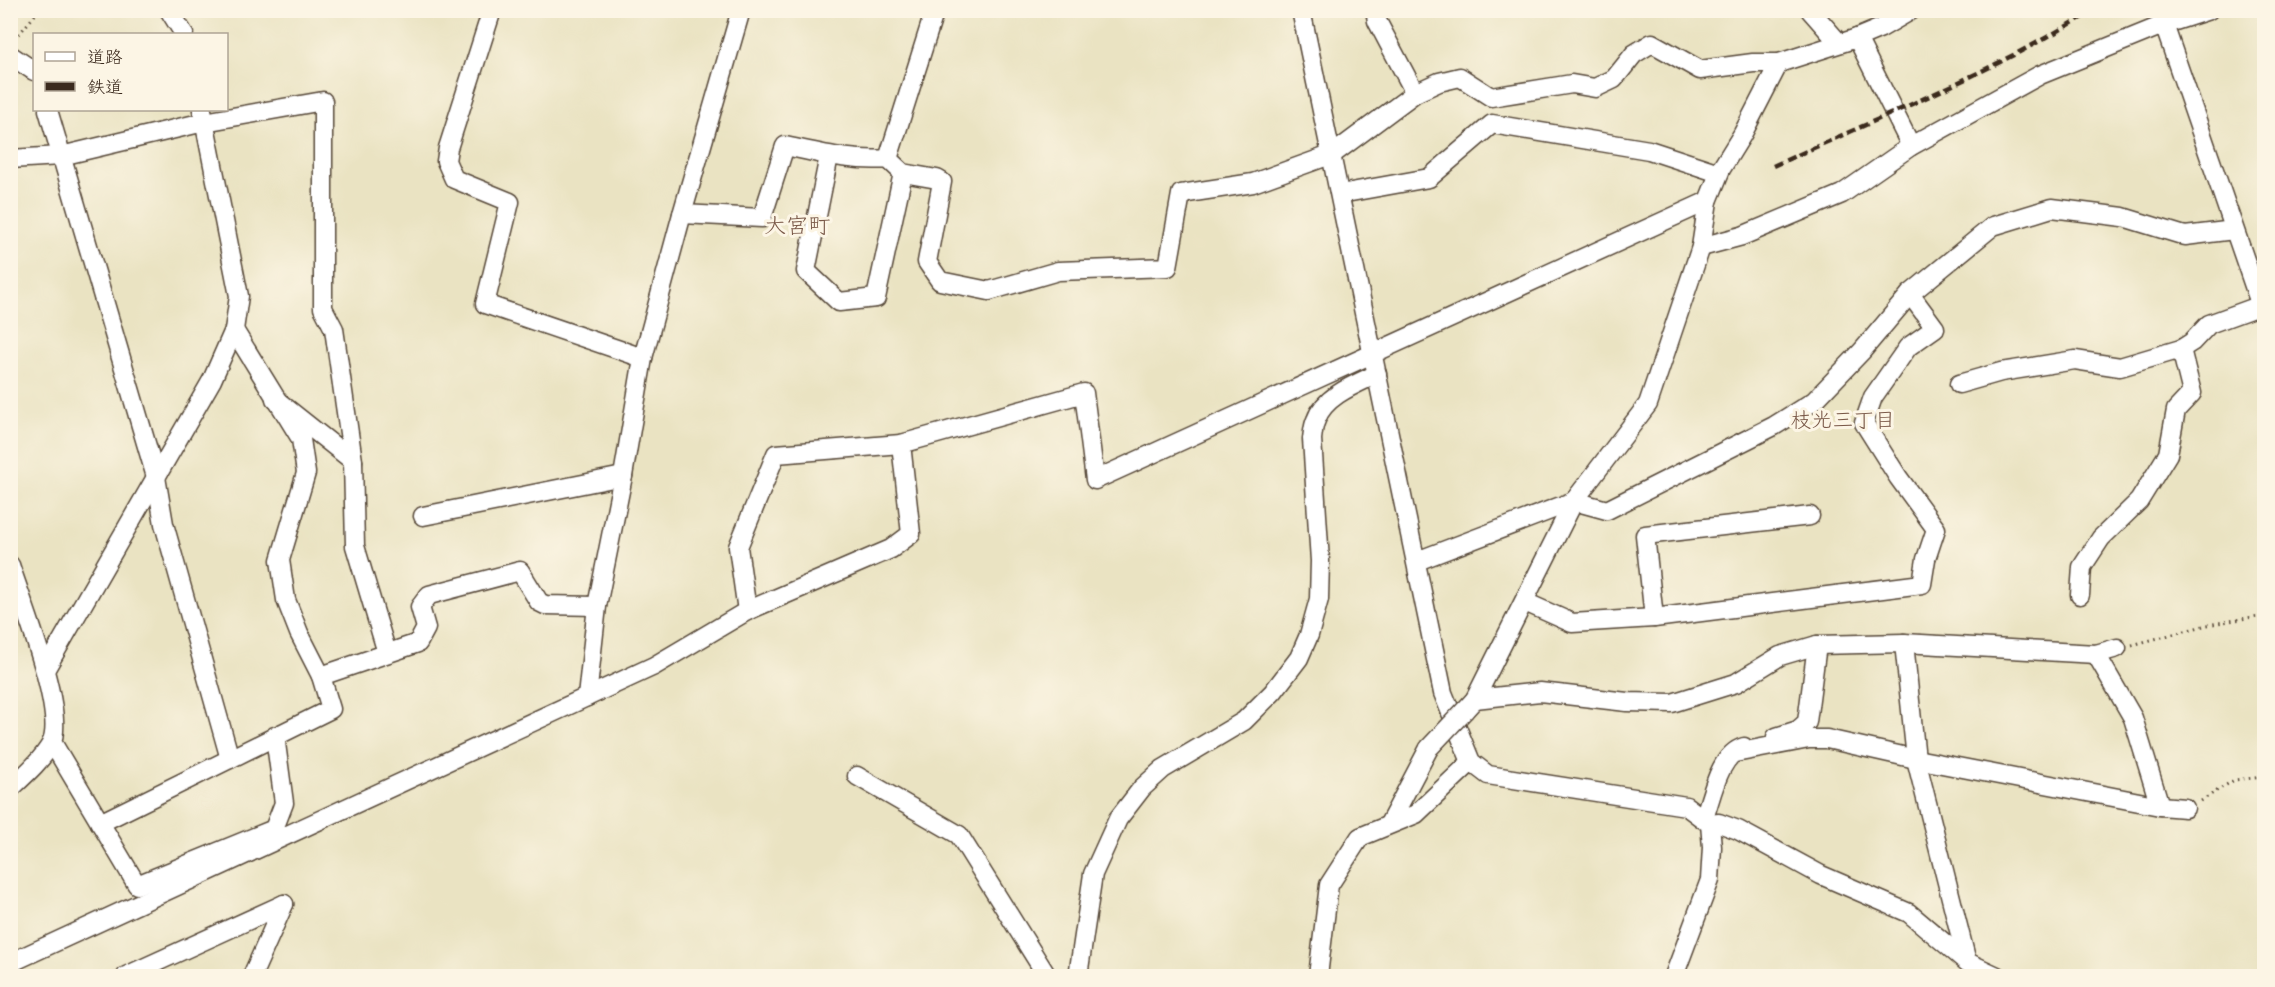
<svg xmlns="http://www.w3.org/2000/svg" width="2275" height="987" font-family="Pangolin,'Klee One',sans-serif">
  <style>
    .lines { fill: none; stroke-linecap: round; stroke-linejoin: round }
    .minor-casing { stroke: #554637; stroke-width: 21 }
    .path { stroke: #554637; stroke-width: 3; stroke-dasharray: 1.5 4.5; stroke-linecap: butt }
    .minor { stroke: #fff; stroke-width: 18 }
    .rail { stroke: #3b2a1e; stroke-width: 4.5; stroke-dasharray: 9 4.5; stroke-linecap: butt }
    .minor-bridge-casing { stroke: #554637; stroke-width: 21; stroke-linecap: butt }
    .minor-bridge { stroke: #fff; stroke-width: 18 }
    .labels { text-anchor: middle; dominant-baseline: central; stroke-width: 6; stroke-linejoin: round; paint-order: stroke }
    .neighbourhood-label { font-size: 21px; fill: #7a5949; stroke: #fcf5e5 }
    .quarter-label { font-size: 22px; fill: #7a5949; stroke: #fcf5e5 }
  </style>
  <rect width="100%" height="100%" fill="#fcf5e5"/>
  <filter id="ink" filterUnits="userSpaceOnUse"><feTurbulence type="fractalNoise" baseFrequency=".0167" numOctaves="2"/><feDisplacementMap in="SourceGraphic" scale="12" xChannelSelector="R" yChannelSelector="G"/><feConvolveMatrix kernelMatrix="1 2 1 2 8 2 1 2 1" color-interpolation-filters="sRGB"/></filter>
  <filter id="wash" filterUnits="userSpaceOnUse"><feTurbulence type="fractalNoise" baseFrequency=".008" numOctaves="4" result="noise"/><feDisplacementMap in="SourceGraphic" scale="24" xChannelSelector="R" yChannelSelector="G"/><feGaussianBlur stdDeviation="1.35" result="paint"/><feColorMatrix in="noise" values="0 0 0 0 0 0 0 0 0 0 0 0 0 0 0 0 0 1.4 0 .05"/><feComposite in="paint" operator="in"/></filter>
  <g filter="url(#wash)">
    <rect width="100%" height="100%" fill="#eae3c2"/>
  </g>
  <g filter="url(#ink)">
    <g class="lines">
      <g class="minor-casing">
        <g id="minor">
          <polyline points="169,10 184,34"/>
          <polyline points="492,10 448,148 446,161 454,179 510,202 485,304 643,358"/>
          <polyline points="1301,10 1443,693 1471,762 1488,775 1686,806 1710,824 1712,847 1710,880 1674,976"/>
          <polyline points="1375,10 1377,21 1415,93"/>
          <polyline points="1810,10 1839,43"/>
          <polyline points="2159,10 2264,315"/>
          <polyline points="1857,38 1911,146"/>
          <polyline points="10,55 34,71"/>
          <polyline points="48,110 156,477 164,524 230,759"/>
          <polyline points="829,156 806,271 839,302 876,298 903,173"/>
          <polyline points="10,159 61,156 204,122 323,101 323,308 334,329 353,461 275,399"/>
          <polyline points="888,159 935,10"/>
          <polyline points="1340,194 1429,178 1492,124 1649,150 1719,173"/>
          <path d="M682 214 762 218 785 146C819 153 853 162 888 159L903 173 937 179 942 182 927 262 940 281 989 291 1058 271 1168 267 1181 194 1253 183 1333 154 1415 93 1439 82 1460 77 1491 97 1572 84 1595 88 1614 79 1634 54 1652 43 1700 70 1753 63H1779L1857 38 1881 28 1912 10"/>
          <polyline points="1701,247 1742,236 1842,194 1911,146 2040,75 2163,25 2209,10"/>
          <polyline points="1959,384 2001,372 2075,360 2120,367 2181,349 2192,342 2209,324 2264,304"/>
          <polyline points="353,461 355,546 387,653"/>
          <polyline points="423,516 623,476"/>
          <polyline points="1417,561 1574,501 1607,510 1774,426 1814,401 1862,351 1910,294 1993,226 2052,208 2123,217 2185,236 2234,230"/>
          <path d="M10 565C21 600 67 713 51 744 41 761 25 775 10 789"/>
          <polyline points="2080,595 2082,567 2101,538 2139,501 2168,454 2176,410 2192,393 2181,349"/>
          <polyline points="1525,602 1572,623 1654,618 1922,584 1926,559 1936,529 1898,477 1864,423 1873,397 1908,347 1935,328 1910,294"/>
          <polyline points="747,611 738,547 776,454 901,444 1084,393 1095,480 1708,201"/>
          <polyline points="1654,618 1645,535 1810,516"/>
          <polyline points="1904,643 1916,759 1967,962"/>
          <polyline points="2096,654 2133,718 2160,806"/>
          <polyline points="45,670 212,380 234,330 239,296 202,110"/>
          <polyline points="321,676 418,643 426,628 420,607 429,595 520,571 539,602 545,605 597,606"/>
          <polyline points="587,697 597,606 623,476 643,358 682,214 741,10"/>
          <polyline points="1475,699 1540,692 1627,702 1672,703 1736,683 1780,656 1817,645 1904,643 2096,654 2117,648"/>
          <polyline points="1465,710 1475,699 1574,501 1648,404 1701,247 1708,201 1721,169 1742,135 1779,63"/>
          <polyline points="1776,737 1798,730 1807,722 1817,645"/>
          <polyline points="52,742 137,885 274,829 284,803 275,736"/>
          <polyline points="1735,753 1809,739 1827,739 1916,759 2160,806 2185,808"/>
          <polyline points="857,776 959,835 1047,976"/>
          <path d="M1704 818C1712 796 1719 754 1744 747"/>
          <polyline points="100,823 331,709 321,676 299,633 286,600 280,560 306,473 301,439 234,330"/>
          <polyline points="1389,824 1429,748"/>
          <polyline points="1710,824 1719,823 1738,830 1821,875 1909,913 1967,962 1997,976"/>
          <polyline points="10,963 654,666 747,611 891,549 911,534 901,444"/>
          <polyline points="126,976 284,904"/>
          <polyline points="252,976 284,904"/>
          <path d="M1078 976 1093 874 1118 819 1142 788 1163 769 1244 721 1273 692 1299 658 1309 635 1319 599 1320 561 1312 439C1313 433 1313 426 1316 420 1324 396 1356 384 1377 374"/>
          <polyline points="1318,976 1329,885 1360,837 1416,814 1471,762"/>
        </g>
      </g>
      <g class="path">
        <polyline points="15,39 39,10"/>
        <polyline points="2132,645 2207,625 2264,615"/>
        <polyline points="2201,801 2234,780 2264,777"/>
      </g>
      <use href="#minor" class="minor"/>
      <path class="rail" d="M1773 166C1882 117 1992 72 2094 10"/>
      <g class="minor-bridge-casing">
        <polyline id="minor-bridge" points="1429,748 1465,710"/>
      </g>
      <use href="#minor-bridge" class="minor-bridge"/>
    </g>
  </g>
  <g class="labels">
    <g class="neighbourhood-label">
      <text x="1843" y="420">枝光三丁目</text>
    </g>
    <g class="quarter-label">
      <text x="797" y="226">大宮町</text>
    </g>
  </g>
  <rect width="2275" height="987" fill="none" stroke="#fcf5e5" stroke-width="36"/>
  <rect x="33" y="33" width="195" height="78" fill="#fcf5e5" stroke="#afa495" stroke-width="1.5"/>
  <rect x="45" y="52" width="30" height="9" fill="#ffffff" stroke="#afa495" stroke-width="1.5"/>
  <text x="87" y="63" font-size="18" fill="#3b2a1e">道路</text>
  <rect x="45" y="82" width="30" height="9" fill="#3b2a1e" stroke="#afa495" stroke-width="1.5"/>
  <text x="87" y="93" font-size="18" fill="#3b2a1e">鉄道</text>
</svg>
